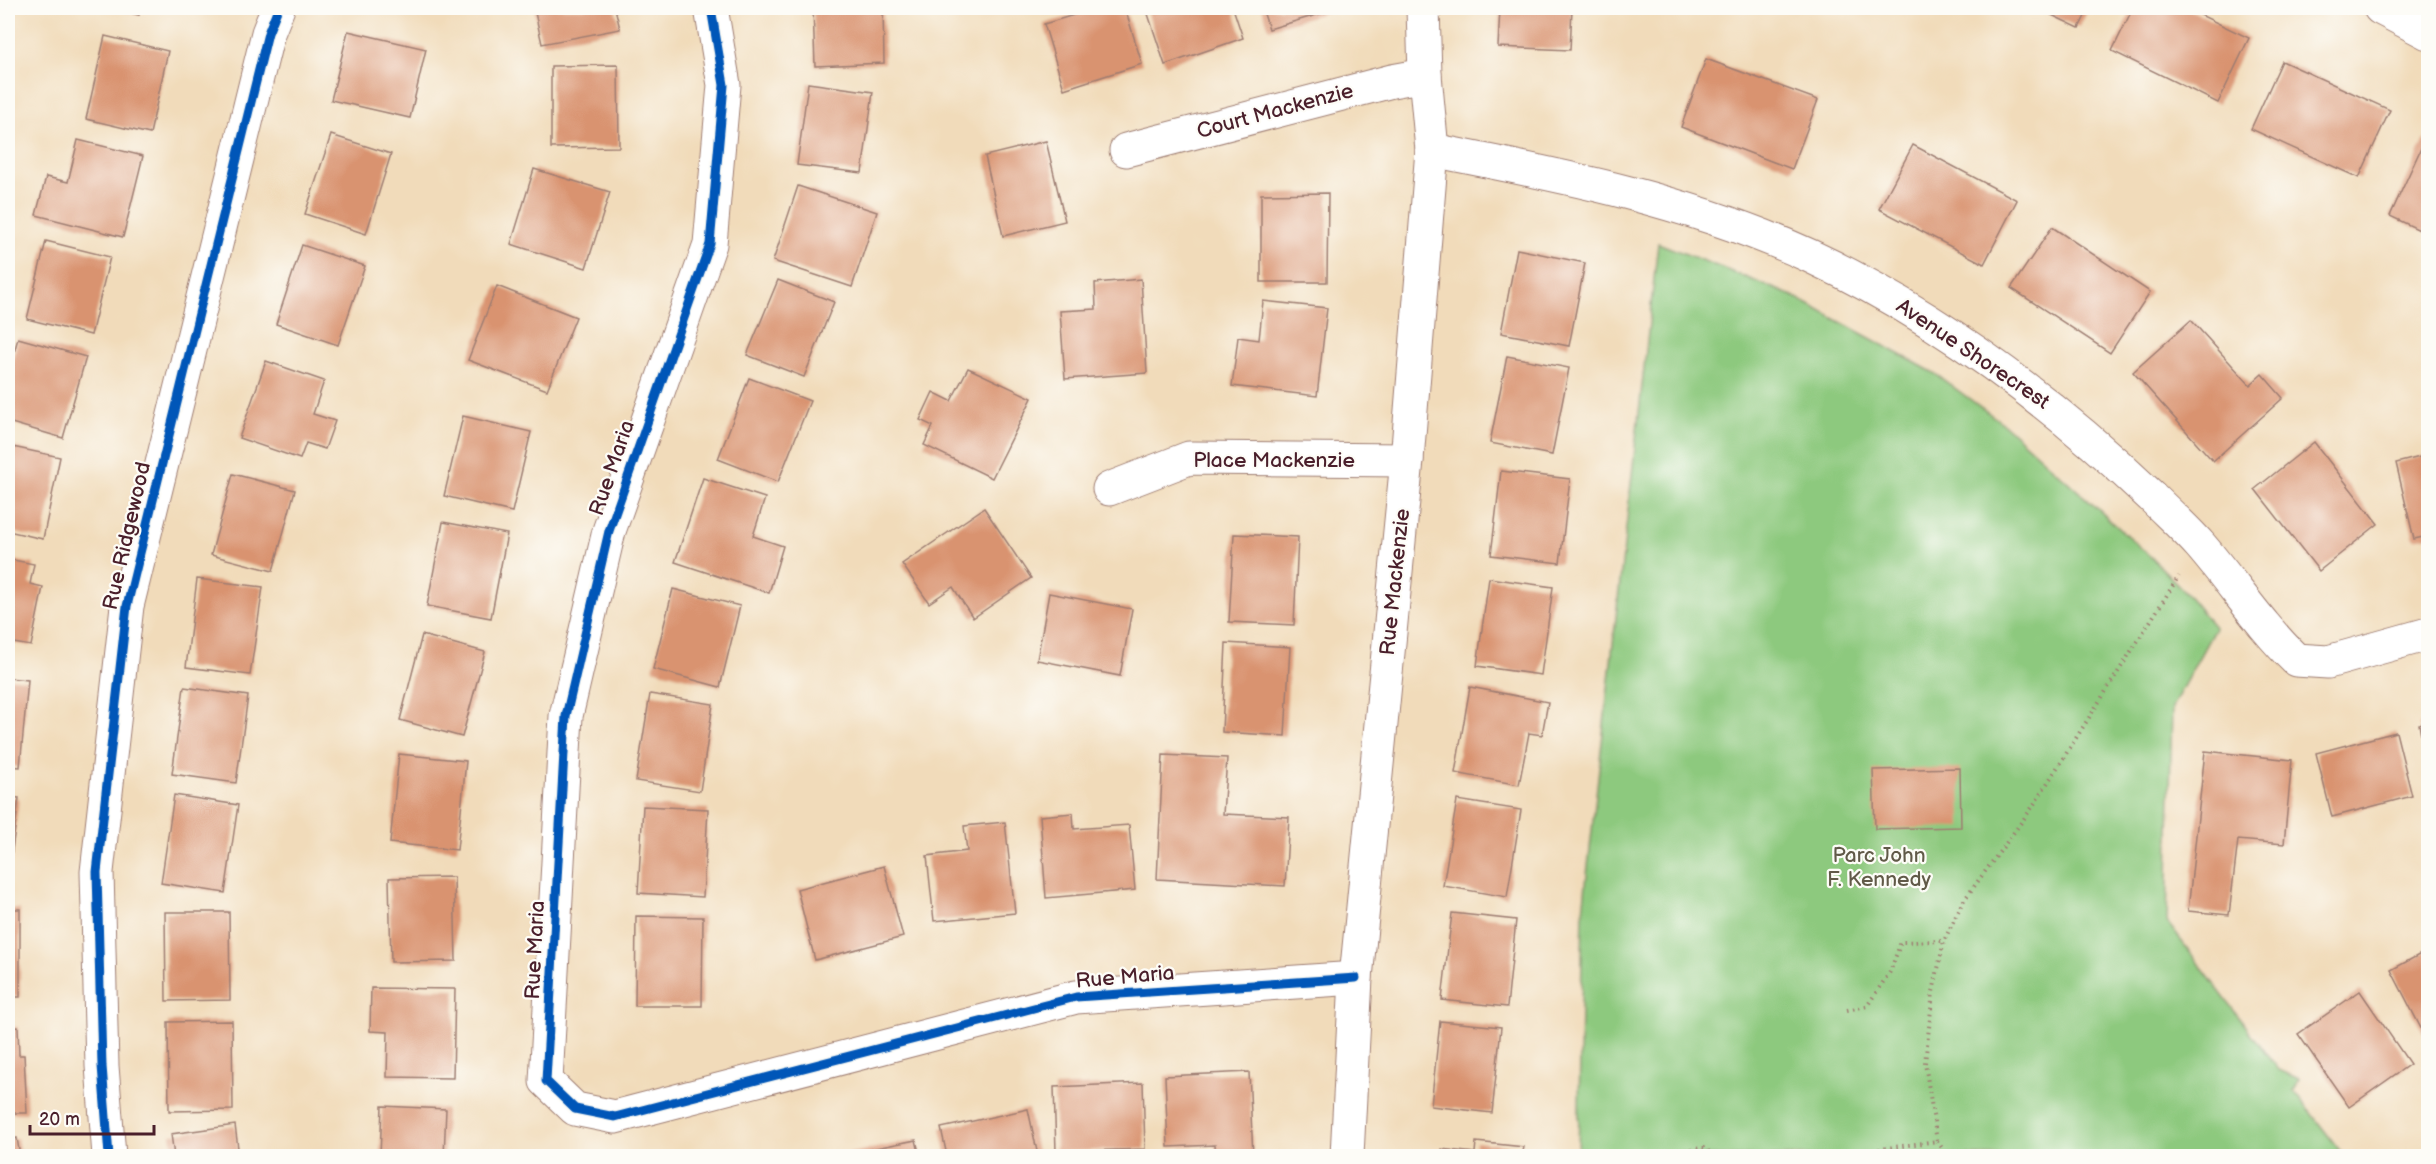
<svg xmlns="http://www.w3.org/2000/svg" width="2436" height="1164" font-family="'Balsamiq Sans',sans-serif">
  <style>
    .green { fill: #8dc97e; stroke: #6c7454; stroke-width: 1.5 }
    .building { fill: #d99370 }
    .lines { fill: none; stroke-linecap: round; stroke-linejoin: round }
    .minor-casing { stroke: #9e7d72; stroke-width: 35 }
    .path { stroke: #9e7d72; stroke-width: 4; stroke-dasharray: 1.5 4.5; stroke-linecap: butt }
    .minor { stroke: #fff; stroke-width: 33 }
    .cycleway-casing { stroke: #fdfcf7; stroke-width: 13 }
    .cycleway { stroke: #0057b8; stroke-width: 9 }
    .labels { text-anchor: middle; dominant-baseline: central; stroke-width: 4.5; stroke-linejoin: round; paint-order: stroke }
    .street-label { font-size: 21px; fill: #4a1f2b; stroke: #fdfcf7 }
    .park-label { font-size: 21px; fill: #615a48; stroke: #fdfcf7 }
  </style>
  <rect width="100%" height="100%" fill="#fdfcf7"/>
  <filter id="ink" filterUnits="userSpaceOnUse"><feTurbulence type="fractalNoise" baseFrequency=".0167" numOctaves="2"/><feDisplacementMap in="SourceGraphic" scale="12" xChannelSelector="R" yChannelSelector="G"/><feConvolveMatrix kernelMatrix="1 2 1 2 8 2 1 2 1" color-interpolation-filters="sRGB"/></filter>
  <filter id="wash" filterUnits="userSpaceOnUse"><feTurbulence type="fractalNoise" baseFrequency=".008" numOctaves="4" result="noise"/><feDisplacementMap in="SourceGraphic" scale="24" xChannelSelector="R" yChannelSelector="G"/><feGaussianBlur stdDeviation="1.35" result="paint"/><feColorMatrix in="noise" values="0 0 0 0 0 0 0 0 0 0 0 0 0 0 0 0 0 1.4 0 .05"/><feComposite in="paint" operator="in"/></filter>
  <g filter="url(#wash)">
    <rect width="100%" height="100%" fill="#f1dbba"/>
    <polygon class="green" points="1658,243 1793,296 1934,373 2005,425 2152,558 2186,593 2215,628 2172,707 2167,922 2279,1070 2299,1079 2294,1091 2344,1156 1578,1156 1583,911"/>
    <g id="blocks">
      <g class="building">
        <polygon points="112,8 141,8 139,15"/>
        <polygon points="534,8 615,8 620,29 542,44"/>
        <polygon points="813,8 883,8 884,63 815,66"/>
        <polygon points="1097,8 1125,8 1142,64 1064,89 1044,24"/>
        <polygon points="1146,8 1233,8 1243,38 1165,65"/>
        <polygon points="1262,8 1329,8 1330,11 1269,29"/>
        <polygon points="1500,8 1572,8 1570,50 1498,47"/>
        <polygon points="2037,8 2089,8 2079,28"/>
        <polygon points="2133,8 2186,8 2249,38 2218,103 2112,51"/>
        <polygon points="348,31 426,49 410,118 331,100"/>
        <polygon points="105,36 168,51 150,134 86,119"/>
        <polygon points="1706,59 1818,100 1792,169 1681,127"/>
        <polygon points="2282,61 2390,110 2359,178 2251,129"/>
        <polygon points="618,65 619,147 551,148 551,66"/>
        <polygon points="808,83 873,92 862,173 797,165"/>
        <polygon points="2428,133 2428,234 2390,216"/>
        <polygon points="331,135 391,154 366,234 305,214"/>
        <polygon points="78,140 143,156 123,237 36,215 46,177 68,182"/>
        <polygon points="1046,141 1065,221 1003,236 985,156"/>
        <polygon points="1913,145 2017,200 1984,264 1879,209"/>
        <polygon points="534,169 610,192 586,268 511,244"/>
        <polygon points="798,186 877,212 852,287 773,261"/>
        <polygon points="1328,193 1327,282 1261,282 1261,194"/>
        <polygon points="2052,227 2150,292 2110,353 2011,288"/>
        <polygon points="46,241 110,257 91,335 27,319"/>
        <polygon points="302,245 365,266 338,345 276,324"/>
        <polygon points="1517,249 1585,263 1569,346 1501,333"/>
        <polygon points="1141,279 1147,373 1065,379 1060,311 1096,309 1095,283"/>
        <polygon points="778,280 834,302 804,377 747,355"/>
        <polygon points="497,286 576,317 547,390 468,360"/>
        <polygon points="1263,301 1327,308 1317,396 1232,386 1238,337 1259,340"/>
        <polygon points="2191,320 2250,385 2262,374 2283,398 2213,461 2133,372"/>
        <polygon points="18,338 86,357 63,438 8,422 8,375"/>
        <polygon points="1507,356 1569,368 1552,455 1490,443"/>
        <polygon points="266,361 324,381 313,414 335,421 325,449 306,443 300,459 239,438"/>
        <polygon points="968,368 1032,398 992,478 924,445 933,426 920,420 933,392 951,401"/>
        <polygon points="749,378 810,401 778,482 718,459"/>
        <polygon points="463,416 531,432 512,512 444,496"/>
        <polygon points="2314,442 2378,524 2319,571 2255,489"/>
        <polygon points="8,446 60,457 43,539 8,531"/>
        <polygon points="2428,455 2428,536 2414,539 2396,463"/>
        <polygon points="1501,471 1570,479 1560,563 1491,555"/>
        <polygon points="233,474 295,490 273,571 211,555"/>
        <polygon points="703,478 765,498 753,536 783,546 769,593 675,562"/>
        <polygon points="984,508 1031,578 973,618 953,587 929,603 902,564"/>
        <polygon points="443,522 507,534 491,618 427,606"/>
        <polygon points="1234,534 1298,537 1294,625 1229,622"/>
        <polygon points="8,559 34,564 30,584 43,587 31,646 8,642"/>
        <polygon points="1489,578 1553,587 1541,675 1477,666"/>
        <polygon points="197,579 263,587 250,675 186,667"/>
        <polygon points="673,589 740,606 720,687 653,669"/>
        <polygon points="1049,593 1132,609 1120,676 1037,660"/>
        <polygon points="422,635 485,652 462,737 400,720"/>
        <polygon points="1226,643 1290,647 1285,736 1222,732"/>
        <polygon points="8,678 28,680 20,767 8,766"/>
        <polygon points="184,687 248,696 236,783 172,774"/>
        <polygon points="1470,687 1548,702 1542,735 1529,733 1519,785 1455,773"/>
        <polygon points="650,694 713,704 700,791 636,781"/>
        <polygon points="2428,722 2428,768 2427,768 2419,724"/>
        <polygon points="2396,732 2412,796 2332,817 2316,753"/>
        <polygon points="2205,751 2292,760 2284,844 2238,840 2229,915 2188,911"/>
        <polygon points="399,754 466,761 457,850 390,843"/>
        <polygon points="1163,755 1227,758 1223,814 1289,817 1285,886 1157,879"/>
        <polygon points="1960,768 1961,827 1875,829 1873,770"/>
        <polygon points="174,795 238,805 225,893 161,883"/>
        <polygon points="8,797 19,798 9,873 8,873"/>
        <polygon points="1457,800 1521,810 1507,897 1443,886"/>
        <polygon points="643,806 708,809 703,897 638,893"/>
        <polygon points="1073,813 1074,829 1129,825 1135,890 1046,898 1040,816"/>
        <polygon points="1005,822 1015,913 934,921 927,856 967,851 964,826"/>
        <polygon points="884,866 903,937 815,960 797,889"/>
        <polygon points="454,877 456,961 391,962 389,878"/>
        <rect x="8" y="909" width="12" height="88"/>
        <polygon points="165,912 229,912 230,1000 166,1001"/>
        <polygon points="1452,913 1516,920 1507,1007 1442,1000"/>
        <polygon points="636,916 703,917 702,1006 635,1006"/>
        <polygon points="2428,950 2428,1037 2426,1038 2391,970"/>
        <polygon points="371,988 455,989 453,1078 387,1077 388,1032 370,1031"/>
        <polygon points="2360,991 2410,1064 2349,1107 2298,1034"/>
        <polygon points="232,1021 233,1110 169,1111 168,1022"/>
        <polygon points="1440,1021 1501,1027 1492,1113 1431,1106"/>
        <polygon points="18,1027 19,1055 24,1055 27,1113 8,1113 8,1028"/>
        <polygon points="1249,1072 1253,1156 1216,1156 1215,1145 1168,1147 1165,1076"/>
        <polygon points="1143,1083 1145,1149 1056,1152 1054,1087"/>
        <polygon points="382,1106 446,1109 444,1156 380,1156"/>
        <polygon points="1028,1109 1038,1156 947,1156 941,1128"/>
        <polygon points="235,1125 239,1156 174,1156 171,1134"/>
        <polygon points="17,1138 20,1156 8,1156 8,1140"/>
        <polygon points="916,1140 920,1156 841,1156 841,1155"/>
        <polygon points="1476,1142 1524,1147 1522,1156 1441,1156 1442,1149 1475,1153"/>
      </g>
    </g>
  </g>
  <g filter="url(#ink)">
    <use href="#blocks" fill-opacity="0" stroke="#9e7d72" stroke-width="1.5"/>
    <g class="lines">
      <g class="minor-casing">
        <g id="minor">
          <polyline points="711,8 724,85 710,244 609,531 566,716 546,1081 575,1109 615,1117 1076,997 1356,978"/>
          <polyline points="2380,8 2428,33"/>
          <polyline points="1126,150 1392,81 1425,75"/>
          <path d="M1432 150C1560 175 1691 201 1810 256 1937 315 2052 402 2152 497 2168 513 2185 528 2200 545 2233 583 2260 625 2296 660L2328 662 2428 634"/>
          <polyline points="1109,489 1189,458 1407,460"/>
          <polyline points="109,1156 102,1066 97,872 127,606 268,33 278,8"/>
          <polyline points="1347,1156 1356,978 1407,460 1432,150 1425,75 1423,8"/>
        </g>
      </g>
      <g class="path">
        <polyline points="1847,1010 1867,1006 1890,972 1901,942 1944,941"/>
        <polyline points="1937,1141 1948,1156"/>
        <polyline points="1669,1156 1674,1151 1703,1148 1716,1156"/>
        <polyline points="1831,1156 1937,1141 1925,1063 1933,992 1944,941 1962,903 2031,809 2179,576"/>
      </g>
      <use href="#minor" class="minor"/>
      <g class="cycleway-casing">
        <g id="cycleway">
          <polyline points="711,8 724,85 710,244 609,531 566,716 546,1081 575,1109 615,1117 1076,997 1356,978"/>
          <polyline points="109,1156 102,1066 97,872 127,606 268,33 278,8"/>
        </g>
      </g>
      <use href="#cycleway" class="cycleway"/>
    </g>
  </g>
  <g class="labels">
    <g class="street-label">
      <text transform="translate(1275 111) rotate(-15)">Court Mackenzie</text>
      <text transform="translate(1973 354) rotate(34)">Avenue Shorecrest</text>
      <text x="1274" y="460">Place Mackenzie</text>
      <text transform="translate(612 468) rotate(-71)">Rue Maria</text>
      <text transform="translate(127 536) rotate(-77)">Rue Ridgewood</text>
      <text transform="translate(1395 582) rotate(-84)">Rue Mackenzie</text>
      <text transform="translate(535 950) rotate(-87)">Rue Maria</text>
      <text transform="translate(1125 977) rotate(-5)">Rue Maria</text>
    </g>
    <g class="park-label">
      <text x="1879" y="855">Parc John<tspan x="1879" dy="24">F. Kennedy</tspan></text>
    </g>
  </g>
  <rect width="2436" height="1164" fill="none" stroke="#fdfcf7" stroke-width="30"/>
  <path d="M30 1125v9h124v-9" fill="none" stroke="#4a1f2b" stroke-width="3"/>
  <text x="39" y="1125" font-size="18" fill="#4a1f2b" stroke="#fdfcf7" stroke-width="4.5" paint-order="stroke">20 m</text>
</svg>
